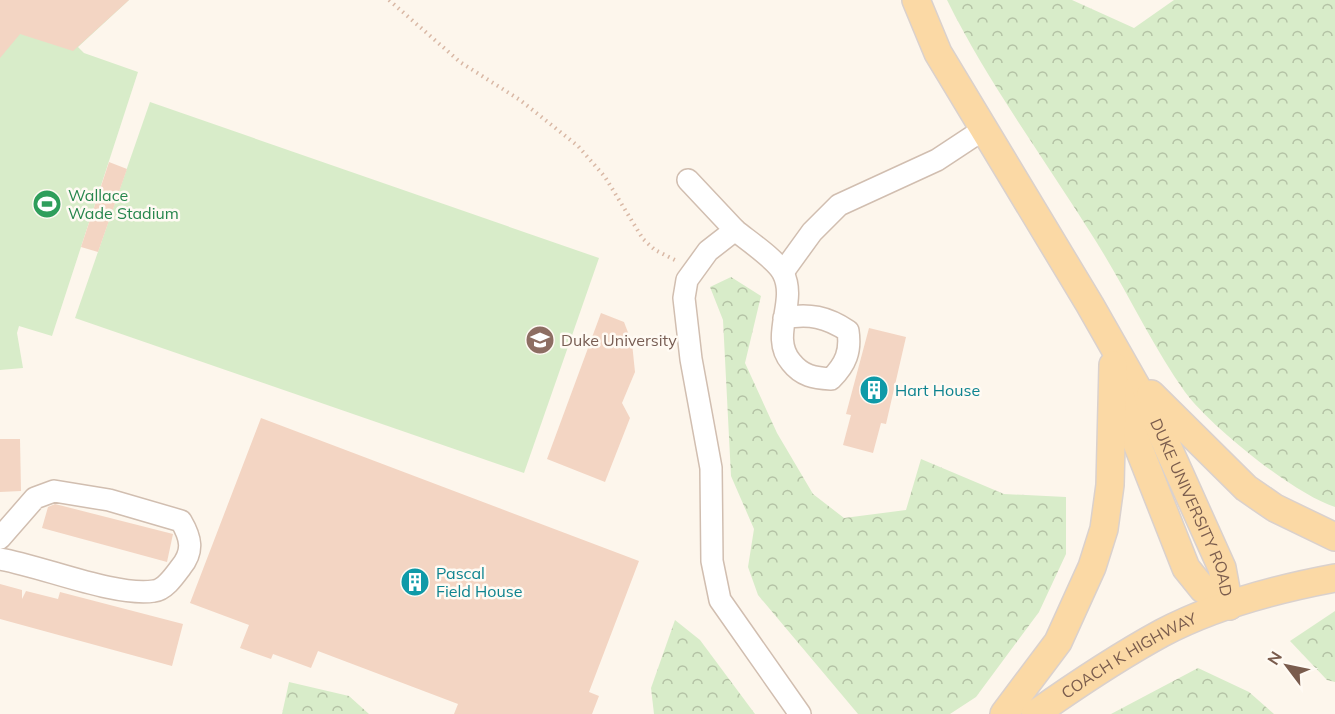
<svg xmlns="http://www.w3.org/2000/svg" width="1335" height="714" font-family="Mulish,sans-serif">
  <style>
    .forest { fill: url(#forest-crowns) }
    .pitch { fill: #d8ecc9 }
    .building { fill: #f3d5c3 }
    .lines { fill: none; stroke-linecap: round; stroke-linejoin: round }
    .minor-casing { stroke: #d1beb0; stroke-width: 24 }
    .major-casing { stroke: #dad1cd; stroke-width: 30 }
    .path { stroke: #d9b8a5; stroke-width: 4; stroke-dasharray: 1.5 4.5; stroke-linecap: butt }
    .minor { stroke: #fff; stroke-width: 21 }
    .major { stroke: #fbd9a5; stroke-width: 27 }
    .labels { text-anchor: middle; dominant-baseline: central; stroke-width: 5; stroke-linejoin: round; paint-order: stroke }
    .leisure-label { font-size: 16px; fill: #27864d; stroke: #fffaf3; text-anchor: start }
    .education-label { font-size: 16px; fill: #785e54; stroke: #fffaf3; text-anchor: start }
    .culture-label { font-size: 16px; fill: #0d838f; stroke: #fffaf3; text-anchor: start }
    .street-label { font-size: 16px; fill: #7a5c4d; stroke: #fffaf3 }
  </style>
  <defs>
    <pattern id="forest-crowns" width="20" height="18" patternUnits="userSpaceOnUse" patternTransform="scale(1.5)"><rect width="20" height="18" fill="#d8ecc9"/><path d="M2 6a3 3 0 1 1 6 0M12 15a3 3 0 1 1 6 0" fill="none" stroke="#b4c2a5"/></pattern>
  </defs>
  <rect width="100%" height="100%" fill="#fdf6ec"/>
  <g class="forest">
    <path d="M947 0H1072L1134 28 1174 0H1335V507C1294 494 1211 427 1185 392 1153 347 1127 291 1097 243 1047 162 989 85 947 0Z"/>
    <polygon points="731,277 761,296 745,363 777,433 813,494 844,518 906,510 921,459 1004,494 1066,497 1066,554 1039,612 976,697 950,714 858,714 758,595 748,567 754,529 731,476 723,320 710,287"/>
    <polygon points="1335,611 1335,682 1327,680 1290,641"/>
    <polygon points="675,620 700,640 755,714 654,714 651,688"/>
    <polygon points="1198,668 1249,692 1274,714 1111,714"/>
    <polygon points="289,682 349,696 369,714 282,714"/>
  </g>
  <g class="pitch">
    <polygon points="0,0 129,0 78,47 84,53 138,72 52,336 19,326 17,333 23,368 0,370"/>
    <polygon points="150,102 599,258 524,473 75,318"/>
  </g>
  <g class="building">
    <polygon points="0,0 129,0 73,51 20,34 0,58"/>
    <polygon points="109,162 127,169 98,252 81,247"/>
    <polygon points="601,313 624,322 632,343 635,372 622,403 630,418 605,482 547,459"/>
    <polygon points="869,328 906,337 886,424 881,423 873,453 843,445 851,415 846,414"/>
    <polygon points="261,418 639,561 589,692 599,696 592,714 454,714 458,704 318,651 311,668 273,654 271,659 240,648 249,625 190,603"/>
    <polygon points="0,439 20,439 21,491 0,492"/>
    <polygon points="55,504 173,534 167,562 42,528 48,507"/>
    <polygon points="0,584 22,590 22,599 26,591 58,599 60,592 183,624 172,666 0,619"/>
  </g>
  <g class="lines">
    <g class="minor-casing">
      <g id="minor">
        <polyline points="688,180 735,230 708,251 687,280 684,298 691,359 711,468 712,561 720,600 800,714"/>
        <path d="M735 230C747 240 777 260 783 273 798 302 769 336 791 362 802 376 814 378 831 379 846 364 851 351 848 331 827 317 809 313 784 318"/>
        <polyline points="783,272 812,232 839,205 937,160 984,129"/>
        <path d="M0 538 35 498 54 491 109 500 181 521C191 538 194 551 181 567 175 575 165 590 154 591 115 597 42 566 0 559"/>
      </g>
    </g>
    <g class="major-casing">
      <g id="major">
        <path id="s1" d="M916 0 938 53 1090 305 1156 421 1222 568 1229 606"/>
        <polyline points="1119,390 1125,413 1186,568 1203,589 1229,606"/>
        <polyline points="1151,394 1246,488 1275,508 1335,537"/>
        <polyline points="1004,714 1058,642 1092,567 1104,529 1110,485 1113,365"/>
        <path id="s2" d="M1035 714C1076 685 1118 657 1162 633 1215 605 1276 589 1335 578"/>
      </g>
    </g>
    <polyline class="path" points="389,0 460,62 520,100 578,146 605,177 643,239 655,250 675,260"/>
    <use href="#minor" class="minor"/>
    <use href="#major" class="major"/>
  </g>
  <defs>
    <g id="stadium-disc" transform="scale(1.5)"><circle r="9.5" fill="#2e9e5b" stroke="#fffaf3"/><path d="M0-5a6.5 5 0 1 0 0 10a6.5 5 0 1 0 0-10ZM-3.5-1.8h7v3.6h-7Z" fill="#fff"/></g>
    <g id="university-disc" transform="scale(1.5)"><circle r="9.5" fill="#8d6e63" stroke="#fffaf3"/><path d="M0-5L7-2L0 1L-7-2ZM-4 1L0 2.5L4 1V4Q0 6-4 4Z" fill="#fff"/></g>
    <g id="building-disc" transform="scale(1.5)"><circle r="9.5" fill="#0f9aa8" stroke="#fffaf3"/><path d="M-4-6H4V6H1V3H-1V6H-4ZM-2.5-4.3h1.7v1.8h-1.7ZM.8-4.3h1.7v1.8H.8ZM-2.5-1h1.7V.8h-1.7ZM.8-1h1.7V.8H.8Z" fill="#fff"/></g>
  </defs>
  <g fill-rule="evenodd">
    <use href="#stadium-disc" x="47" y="204"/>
    <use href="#university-disc" x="540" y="340"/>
    <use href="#building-disc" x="874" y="390"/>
    <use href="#building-disc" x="415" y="582"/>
  </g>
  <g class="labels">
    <g class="leisure-label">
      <text x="68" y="195">Wallace<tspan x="68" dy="18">Wade Stadium</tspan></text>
    </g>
    <g class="education-label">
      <text x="561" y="340">Duke University</text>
    </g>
    <g class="culture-label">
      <text x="895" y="390">Hart House</text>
      <text x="436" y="573">Pascal<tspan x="436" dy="18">Field House</tspan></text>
    </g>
    <g class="street-label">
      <text stroke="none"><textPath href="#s1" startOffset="579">DUKE UNIVERSITY ROAD</textPath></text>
      <text stroke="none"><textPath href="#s2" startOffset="111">COACH K HIGHWAY</textPath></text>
    </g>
  </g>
  <g transform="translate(1287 666) rotate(302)" stroke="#fffaf3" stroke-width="4.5" paint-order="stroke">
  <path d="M0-4.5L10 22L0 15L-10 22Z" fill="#7a5c4d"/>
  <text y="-9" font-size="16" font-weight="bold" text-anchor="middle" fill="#7a5c4d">N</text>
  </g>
</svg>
